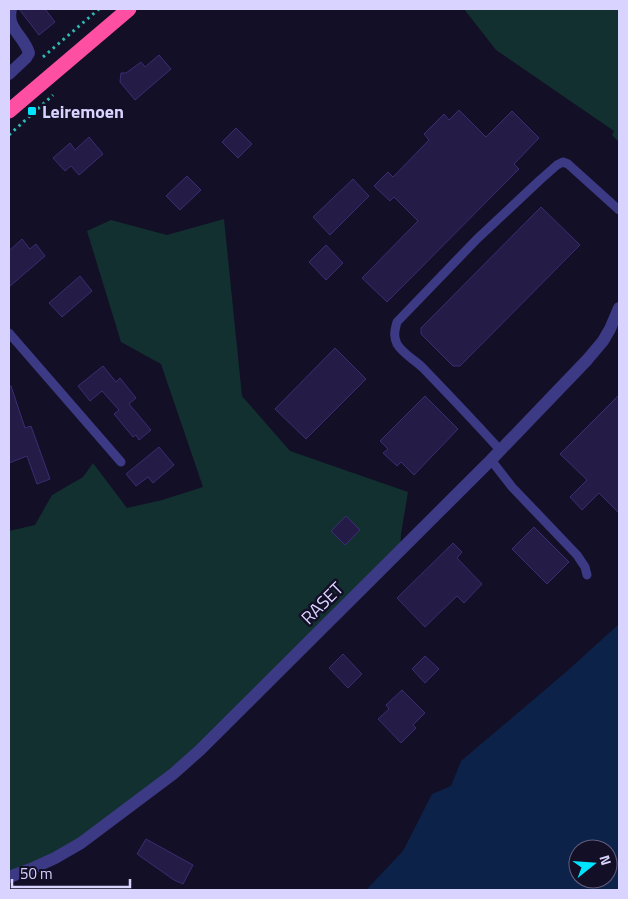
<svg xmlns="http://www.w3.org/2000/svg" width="628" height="899" font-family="'Titillium Web',sans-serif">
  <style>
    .green { fill: #12302f }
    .water { fill: #0c2248; fill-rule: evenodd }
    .building { fill: #241b47; stroke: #3b2d73 }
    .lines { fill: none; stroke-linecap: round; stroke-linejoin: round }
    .path { stroke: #2fb8b0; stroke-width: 3; stroke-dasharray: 2.5 4; stroke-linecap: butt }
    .lane { stroke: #3d3a85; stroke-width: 9 }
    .street { stroke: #3d3a85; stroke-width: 12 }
    .highway { stroke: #ff4fa3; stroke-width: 15 }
    .poi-dot { fill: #00e5ff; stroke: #130f26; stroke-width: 2 }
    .labels { text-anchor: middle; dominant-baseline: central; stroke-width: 5; stroke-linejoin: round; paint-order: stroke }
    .poi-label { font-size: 18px; font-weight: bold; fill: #d9d4ff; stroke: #130f26; text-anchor: start }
    .street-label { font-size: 18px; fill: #d9d4ff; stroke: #130f26 }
  </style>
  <rect width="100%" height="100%" fill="#130f26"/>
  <g class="green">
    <polygon points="464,9 619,9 619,142 612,135 614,131 496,50"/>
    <polygon points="224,219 242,396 290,451 408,492 401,534 400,556 185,771 96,837 9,878 9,531 35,525 52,495 83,477 93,463 127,508 162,500 203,487 161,364 121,342 87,231 111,220 167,235"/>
  </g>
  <path class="water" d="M619 624V890H366L403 851 432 794 451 786 461 761 566 672ZM578 849H608V879H578Z"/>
  <g class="building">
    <polygon points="19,9 45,9 55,22 39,35"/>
    <polygon points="159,55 171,69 135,100 120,82 121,73 126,73 141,62 145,67"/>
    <polygon points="459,110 486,137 512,111 539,138 514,164 519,169 387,302 362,278 418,221 394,197 390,201 374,186 388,172 393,177 429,140 424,134 444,114 449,120"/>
    <polygon points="236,128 252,144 238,158 222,142"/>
    <polygon points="89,137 103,154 79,175 71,166 65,171 53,158 70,143 75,150"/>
    <polygon points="187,176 201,190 180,210 166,196"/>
    <polygon points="353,179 369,196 330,235 313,217"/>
    <polygon points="541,207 580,245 460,366 453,366 421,334 421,328"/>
    <polygon points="22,239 30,249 36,244 45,256 9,287 9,251"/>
    <polygon points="326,245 343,263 326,280 309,262"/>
    <polygon points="80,276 92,291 62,317 49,303"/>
    <polygon points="335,348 366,379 306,439 275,409"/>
    <polygon points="103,366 116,382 120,378 136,398 129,404 151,430 139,440 136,435 133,437 114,414 119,410 102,391 90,401 78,386"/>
    <polygon points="9,386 11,386 25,428 31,426 50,479 37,484 27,456 9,463"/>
    <polygon points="619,395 619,513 599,493 582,510 570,497 587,480 560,454"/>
    <polygon points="425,396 458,429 414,475 401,462 397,466 383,453 388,449 380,441"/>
    <polygon points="159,447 174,465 153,483 148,477 136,486 126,474"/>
    <polygon points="346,516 360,530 345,545 331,531"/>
    <polygon points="534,527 569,562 547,584 512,549"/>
    <polygon points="453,543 462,552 457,558 482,584 464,603 457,596 425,627 397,598"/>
    <polygon points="343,654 362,674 348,688 329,668"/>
    <polygon points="425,656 439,669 425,683 412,669"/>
    <polygon points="402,690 425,713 413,725 416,728 401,743 378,719 389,709 386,705"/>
    <polygon points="146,839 193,865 183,884 174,880 137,854"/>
  </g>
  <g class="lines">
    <g class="path">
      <polyline points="43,57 99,9"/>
      <polyline points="9,135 53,95"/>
    </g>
    <g class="lane">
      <polyline points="9,333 121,462"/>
      <path d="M500 450C475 422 449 395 423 368 415 360 403 354 397 344 393 336 395 330 397 322L477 239 540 180 557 165 563 162 568 164 619 210"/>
      <polyline points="491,460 512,487 577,555 585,567 587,575"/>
    </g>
    <g class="street">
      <path d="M9 74 26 58 29 53C24 36 6 28 11 9"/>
      <polyline points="9,877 31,869 55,858 81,843 173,774 200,750 491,460 587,360 603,341 610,329 619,308"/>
    </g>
    <polyline class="highway" points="9,111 129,9"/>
  </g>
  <rect class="poi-dot" x="27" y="106" width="10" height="10" rx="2.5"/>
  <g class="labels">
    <g class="poi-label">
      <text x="42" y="111">Leiremoen</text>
    </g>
    <g class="street-label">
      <text transform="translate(322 603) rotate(-45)">RASET</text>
    </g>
  </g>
  <rect width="628" height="899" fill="none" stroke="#d9d4ff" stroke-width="20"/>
  <g transform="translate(593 864) rotate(73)"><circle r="24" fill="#130f26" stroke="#625e7d"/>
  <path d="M0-4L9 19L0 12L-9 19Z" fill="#00e5ff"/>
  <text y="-8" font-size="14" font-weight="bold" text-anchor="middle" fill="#d9d4ff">N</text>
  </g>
  <path d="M12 879v8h118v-8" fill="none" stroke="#d9d4ff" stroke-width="2.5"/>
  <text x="20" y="879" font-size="15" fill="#d9d4ff" stroke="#130f26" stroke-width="4" paint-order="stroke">50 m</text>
</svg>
